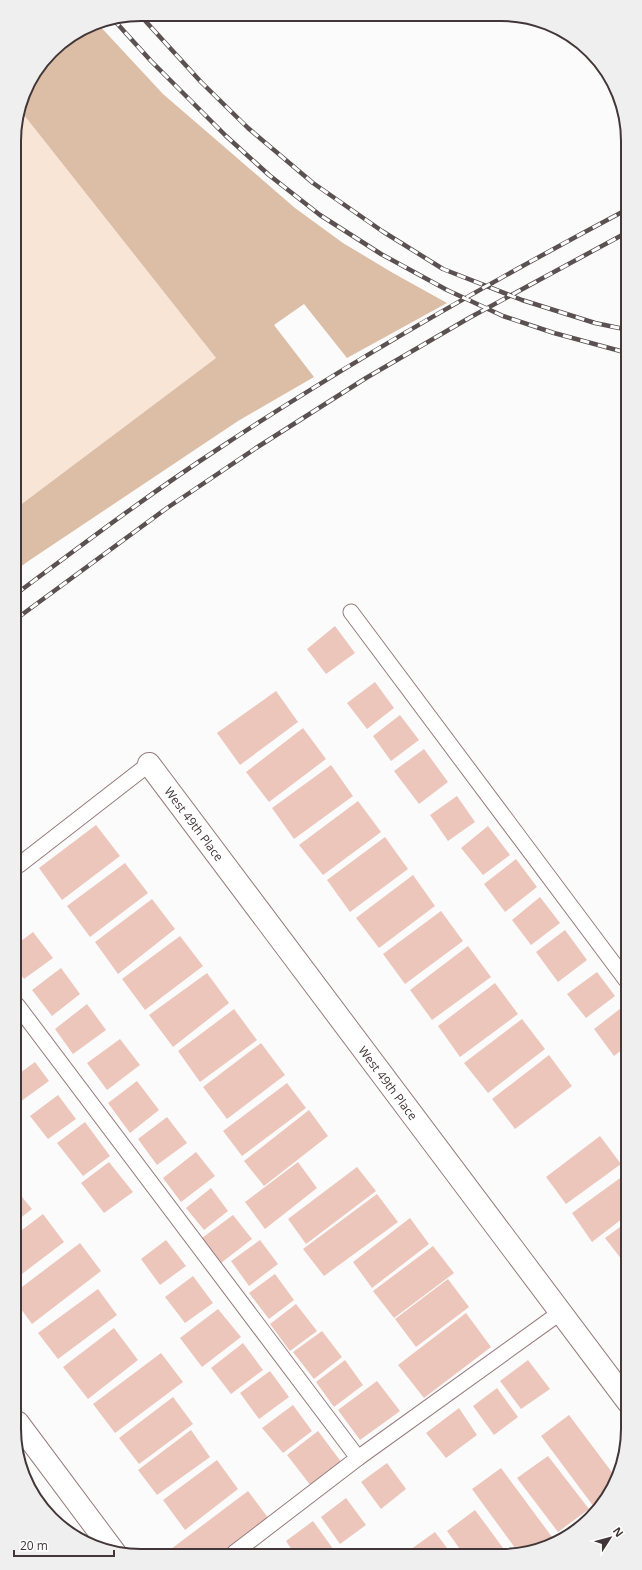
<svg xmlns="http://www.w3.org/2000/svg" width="642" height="1570" font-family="'Open Sans',sans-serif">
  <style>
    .green { fill: #f8e5d6 }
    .forest { fill: #dcbea6 }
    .building { fill: #edc6bb }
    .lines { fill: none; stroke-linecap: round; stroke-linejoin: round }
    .lane-casing { stroke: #977c7f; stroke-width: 17 }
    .street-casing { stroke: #977c7f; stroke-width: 24 }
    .lane { stroke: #fff; stroke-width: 15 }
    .street { stroke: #fff; stroke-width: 22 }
    .rail-casing { stroke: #5b5152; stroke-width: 4.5 }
    .rail { stroke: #fff; stroke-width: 3; stroke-dasharray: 9; stroke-linecap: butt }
    .labels { text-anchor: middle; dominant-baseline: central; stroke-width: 3; stroke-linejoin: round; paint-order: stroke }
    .street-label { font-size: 12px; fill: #423638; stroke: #fff }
    .rim { fill: none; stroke: #423638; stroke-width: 2 }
  </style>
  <rect width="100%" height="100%" fill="#fbfbfb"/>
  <polygon class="green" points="20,110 216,358 15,509 14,132"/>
  <polygon class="forest" points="97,23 163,94 295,208 343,243 393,273 447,303 347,358 304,304 274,325 314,377 238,421 30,560 16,570 15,509 216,358 20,110 27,85 57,46 93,24"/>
  <g class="building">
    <polygon points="335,626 355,653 326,674 307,649"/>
    <polygon points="375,682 394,708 367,729 347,703"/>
    <polygon points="276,691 298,722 240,765 217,733"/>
    <polygon points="400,715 419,740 391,761 373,736"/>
    <polygon points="303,728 326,759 269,802 246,772"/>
    <polygon points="424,749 448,782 419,804 394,771"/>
    <polygon points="331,765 353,796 294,839 272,808"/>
    <polygon points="457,796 475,822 448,841 430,815"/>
    <polygon points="358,801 381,832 323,875 299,845"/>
    <polygon points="96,825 120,856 62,900 39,868"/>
    <polygon points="488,826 510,855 483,875 461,848"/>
    <polygon points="385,837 408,869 350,912 327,880"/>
    <polygon points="516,859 537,887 505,912 484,884"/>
    <polygon points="125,863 148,893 90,937 67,906"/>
    <polygon points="413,875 435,906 379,948 356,918"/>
    <polygon points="540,897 560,923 531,945 512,920"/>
    <polygon points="152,899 175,929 118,974 95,942"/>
    <polygon points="441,911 463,941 405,984 383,954"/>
    <polygon points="565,930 587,960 558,982 536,952"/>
    <polygon points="33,932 53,958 24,979 17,969 17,944"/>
    <polygon points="180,936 203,966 145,1010 122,979"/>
    <polygon points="468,946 491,977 432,1020 410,990"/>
    <polygon points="61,968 80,994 52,1016 32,990"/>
    <polygon points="597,972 615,996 586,1018 567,994"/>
    <polygon points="207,973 229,1003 173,1047 149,1015"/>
    <polygon points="495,983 518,1014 460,1057 438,1026"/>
    <polygon points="87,1004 106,1030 73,1054 55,1029"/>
    <polygon points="625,1005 626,1007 627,1046 614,1056 594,1029"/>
    <polygon points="234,1009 257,1040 200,1082 178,1051"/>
    <polygon points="522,1019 545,1049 488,1093 464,1063"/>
    <polygon points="120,1039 140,1065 107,1090 87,1063"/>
    <polygon points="261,1043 285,1075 227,1119 203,1087"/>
    <polygon points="627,1052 627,1064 621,1057"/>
    <polygon points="549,1055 572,1086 515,1129 492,1099"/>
    <polygon points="35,1062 49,1081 20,1102 17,1098 17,1075"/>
    <polygon points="137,1081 159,1110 130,1133 108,1103"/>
    <polygon points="287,1083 306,1108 242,1156 223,1131"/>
    <polygon points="58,1095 76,1119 48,1139 30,1116"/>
    <polygon points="309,1110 328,1136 264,1186 244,1161"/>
    <polygon points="167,1117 187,1143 157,1165 138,1139"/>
    <polygon points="85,1122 110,1156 83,1176 57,1143"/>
    <polygon points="600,1136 621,1164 566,1204 546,1177"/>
    <polygon points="196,1152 215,1176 181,1202 163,1178"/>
    <polygon points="109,1162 133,1192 104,1213 81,1183"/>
    <polygon points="298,1162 317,1188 265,1229 245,1202"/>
    <polygon points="357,1167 376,1191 306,1244 288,1219"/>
    <polygon points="627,1173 627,1215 592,1242 572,1213"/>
    <polygon points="211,1188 228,1211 204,1230 186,1208"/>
    <polygon points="17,1191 32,1209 18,1220 17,1202"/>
    <polygon points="377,1194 398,1222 324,1276 303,1249"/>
    <polygon points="43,1214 64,1242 18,1277 18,1233"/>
    <polygon points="233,1215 252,1239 221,1263 202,1238"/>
    <polygon points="410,1218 429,1244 372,1288 353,1262"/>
    <polygon points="627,1222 627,1264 626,1265 605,1238"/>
    <polygon points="166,1240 186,1266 160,1285 141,1259"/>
    <polygon points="260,1240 278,1264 249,1286 231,1261"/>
    <polygon points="80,1243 101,1271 32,1324 18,1305 18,1290"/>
    <polygon points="433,1246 454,1273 394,1318 373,1291"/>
    <polygon points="275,1274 294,1300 269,1319 249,1293"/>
    <polygon points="193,1276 213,1303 185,1323 165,1297"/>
    <polygon points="448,1279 469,1307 416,1347 395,1319"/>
    <polygon points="98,1289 117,1315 58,1359 38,1333"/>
    <polygon points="296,1304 317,1331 290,1351 270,1324"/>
    <polygon points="218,1309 241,1337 202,1367 180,1338"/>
    <polygon points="466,1313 491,1347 424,1398 398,1365"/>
    <polygon points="114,1328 138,1360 88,1399 63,1367"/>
    <polygon points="322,1331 342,1357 314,1379 293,1352"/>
    <polygon points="243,1343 263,1370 231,1394 211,1368"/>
    <polygon points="161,1353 183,1382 115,1433 93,1404"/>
    <polygon points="345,1360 363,1385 334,1407 316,1382"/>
    <polygon points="528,1360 550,1389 521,1409 500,1381"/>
    <polygon points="270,1371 289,1397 259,1419 240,1393"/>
    <polygon points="377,1381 400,1411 360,1440 338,1410"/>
    <polygon points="497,1388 518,1417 494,1435 473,1406"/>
    <polygon points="173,1397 193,1424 139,1464 119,1438"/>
    <polygon points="293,1405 312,1431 283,1453 262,1428"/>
    <polygon points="459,1408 477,1435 446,1458 426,1433"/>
    <polygon points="569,1415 617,1479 605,1498 594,1507 541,1436"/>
    <polygon points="191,1430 210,1457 157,1495 138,1470"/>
    <polygon points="318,1431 342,1463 311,1486 287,1455"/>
    <polygon points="548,1456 589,1509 558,1532 517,1478"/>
    <polygon points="217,1460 238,1489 185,1530 163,1500"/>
    <polygon points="387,1463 406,1489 381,1509 361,1482"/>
    <polygon points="501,1468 552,1537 532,1552 518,1552 472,1489"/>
    <polygon points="248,1491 269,1519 222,1553 174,1553 171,1549"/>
    <polygon points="346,1498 366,1525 340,1544 321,1517"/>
    <polygon points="475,1510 506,1552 462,1552 447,1531"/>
    <polygon points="313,1521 336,1553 294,1553 286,1541"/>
    <polygon points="435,1532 450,1552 407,1552"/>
  </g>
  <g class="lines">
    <g class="lane-casing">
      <g id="lane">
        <polyline points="351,612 626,980"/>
        <polyline points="19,865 149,764"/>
        <polyline points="17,1005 358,1458"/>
        <polyline points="234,1553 358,1458 561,1312"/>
      </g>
    </g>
    <g class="street-casing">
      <g id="street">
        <polyline points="149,764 628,1402"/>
        <polyline points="18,1423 115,1553"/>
      </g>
    </g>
    <use href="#lane" class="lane"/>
    <use href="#street" class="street"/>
    <g class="rail-casing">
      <g id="rail">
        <polyline points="139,14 201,82 248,128 313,183 382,231 443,269 522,300 595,323 624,329"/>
        <polyline points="113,19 151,61 226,136 269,175 320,215 381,254 447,290 503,316 554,333 624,352"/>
        <path d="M16 594C82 545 149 494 218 449 349 362 485 285 624 211"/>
        <polyline points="16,619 167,508 256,448 366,378 469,318 624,234"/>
      </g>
    </g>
    <use href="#rail" class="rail"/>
  </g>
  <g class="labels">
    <g class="street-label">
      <text transform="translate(194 824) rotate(53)">West 49th Place</text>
      <text transform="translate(388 1083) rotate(53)">West 49th Place</text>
    </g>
  </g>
  <path d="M0 0H642V1570H0ZM141 21H501A120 120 0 0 1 621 141V1429A120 120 0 0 1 501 1549H141A120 120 0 0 1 21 1429V141A120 120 0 0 1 141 21Z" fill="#f0efef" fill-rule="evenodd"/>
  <path class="rim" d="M141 21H501A120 120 0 0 1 621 141V1429A120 120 0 0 1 501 1549H141A120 120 0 0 1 21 1429V141A120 120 0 0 1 141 21Z"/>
  <g transform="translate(610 1538) rotate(54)" stroke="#ffffff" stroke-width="3" paint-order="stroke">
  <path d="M0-3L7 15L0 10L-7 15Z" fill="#423638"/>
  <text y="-6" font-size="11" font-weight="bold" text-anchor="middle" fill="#423638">N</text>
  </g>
  <path d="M14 1550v6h100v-6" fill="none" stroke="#423638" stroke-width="2"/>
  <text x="20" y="1550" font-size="12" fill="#423638" stroke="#ffffff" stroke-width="3" paint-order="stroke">20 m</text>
</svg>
